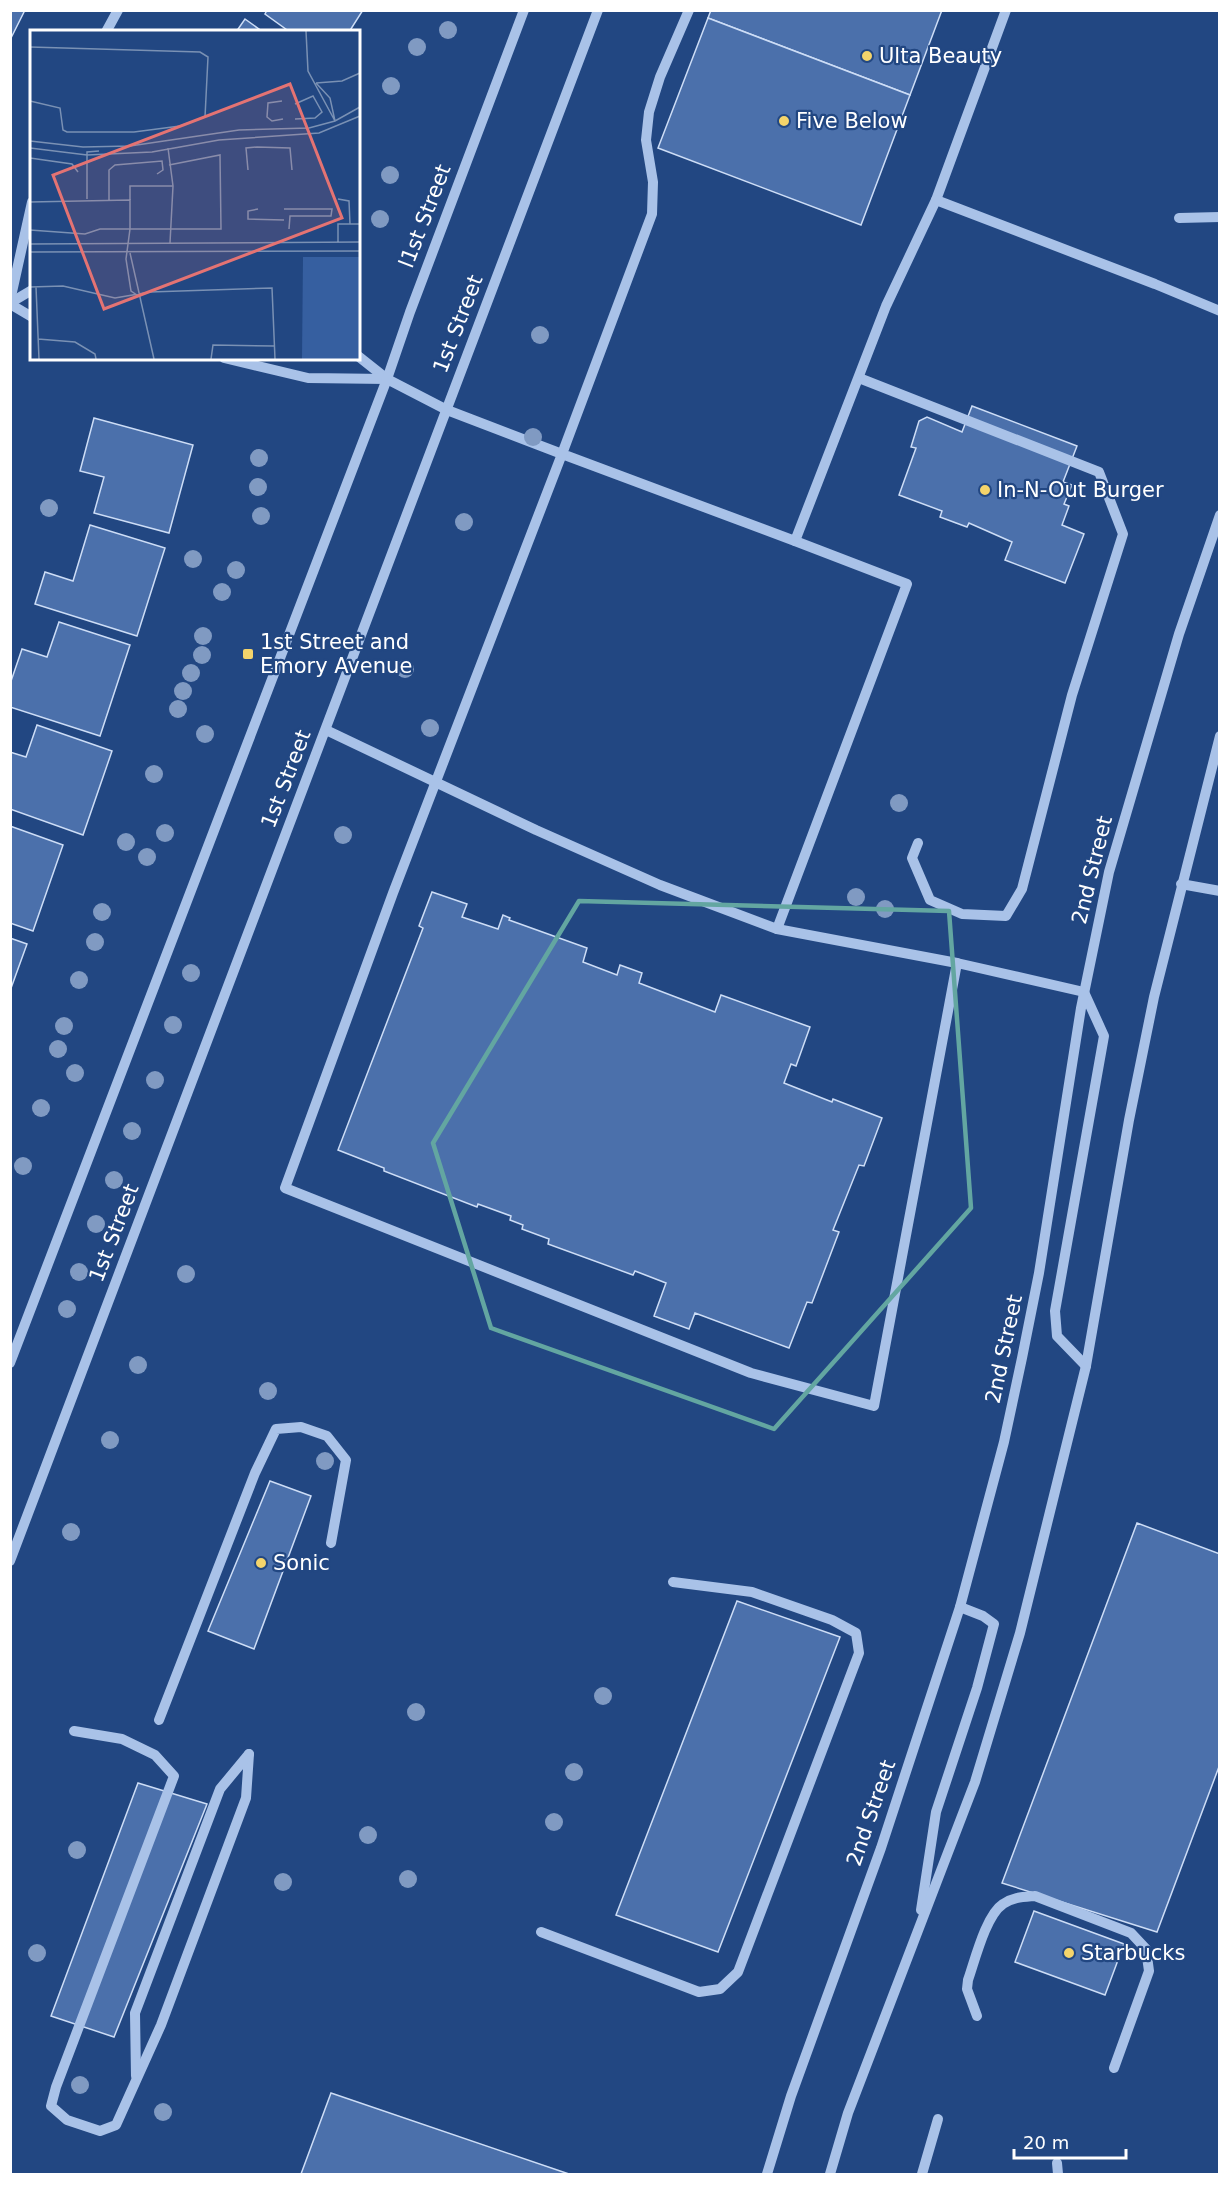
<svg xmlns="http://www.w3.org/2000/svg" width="1230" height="2185" font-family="'DejaVu Sans',sans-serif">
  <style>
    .building { fill: #4b70ab; stroke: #cdddf6; stroke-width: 1.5 }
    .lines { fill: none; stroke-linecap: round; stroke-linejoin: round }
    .minor { stroke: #a9c2e8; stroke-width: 10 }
    .tree { fill: #809ac2 }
    .marked { fill: none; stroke: #63a6a1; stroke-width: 4.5; stroke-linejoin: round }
    .poi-dot { fill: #f4d46b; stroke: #224782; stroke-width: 2 }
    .labels { text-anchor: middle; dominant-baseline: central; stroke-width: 4.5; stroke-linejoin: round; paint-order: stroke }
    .poi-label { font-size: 21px; fill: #fff; stroke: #224782; text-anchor: start }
    .street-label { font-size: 21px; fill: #fff; stroke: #224782 }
    .inset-road { fill: none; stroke: #7a91b4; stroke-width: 1.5 }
    .view { fill: #e47373; fill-opacity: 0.15; stroke: #e47373; stroke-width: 3 }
    .inset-edge { fill: none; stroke: #fff; stroke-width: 3 }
  </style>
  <rect width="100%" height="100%" fill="#224782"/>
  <g class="building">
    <polygon points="10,10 25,10 10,40"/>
    <polygon points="267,10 363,10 349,32 290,32 265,14"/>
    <polygon points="711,10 942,10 910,95 708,18"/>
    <polygon points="708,18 910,95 861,225 658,148"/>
    <polygon points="245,19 263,32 236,32"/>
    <polygon points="972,406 1077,446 1063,482 1072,485 1064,504 1069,506 1062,525 1084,534 1065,583 1005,560 1012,542 969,523 967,527 940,517 942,511 899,495 916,448 911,447 919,421 927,417 962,432"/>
    <polygon points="94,418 193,445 169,533 94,513 104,477 80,471"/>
    <polygon points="90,525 165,548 137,636 35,604 45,572 73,581"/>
    <polygon points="59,622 130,645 100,736 10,707 10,684 22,649 47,657"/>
    <polygon points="37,725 112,751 83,835 10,809 10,752 26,757"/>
    <polygon points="10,826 63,845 33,931 10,923"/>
    <polygon points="432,892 467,904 462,917 498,929 503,915 510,918 509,920 587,948 583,962 617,975 620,965 642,973 639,983 715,1012 721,995 810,1027 796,1066 791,1064 784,1083 832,1102 833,1099 882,1118 864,1166 859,1165 833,1230 839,1232 812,1303 807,1302 789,1348 695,1313 689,1329 654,1316 666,1283 635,1271 633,1275 548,1244 549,1239 522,1229 523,1225 510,1220 511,1216 478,1204 477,1207 384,1171 384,1168 338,1150 423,928 419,926"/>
    <polygon points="10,938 27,944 10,991"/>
    <polygon points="270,1481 311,1496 254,1649 208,1631"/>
    <polygon points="1137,1523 1220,1554 1220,1764 1157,1932 1002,1883"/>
    <polygon points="737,1601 840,1637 718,1952 616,1915"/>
    <polygon points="138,1783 207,1804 114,2037 51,2016"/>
    <polygon points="1034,1911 1124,1944 1105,1995 1015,1962"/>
    <polygon points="331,2093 569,2174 301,2174"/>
  </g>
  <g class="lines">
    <g class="minor">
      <polyline points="689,10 660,77 649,112 646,140 653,182 652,214 562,454 795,541 886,306 936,200 1006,10"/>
      <polyline points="106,32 118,10"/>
      <polyline points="936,200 1155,284 1220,311"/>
      <polyline points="1179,218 1220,217"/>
      <polyline points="10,301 32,202"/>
      <polyline points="10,303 32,290"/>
      <polyline points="10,304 32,317"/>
      <polyline points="358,356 387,379 447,410 562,454 393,893 285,1188 751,1373 874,1406 957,963"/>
      <polyline points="224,358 308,378 387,379"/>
      <polyline points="859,378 1099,472 1123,534 1072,695 1022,889 1006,916 962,914 930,900 912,858 918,843"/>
      <polyline points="326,730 536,830 660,885 777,929 957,963 1084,992 1104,1036 1055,1311 1057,1336 1086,1366"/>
      <polyline points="1181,884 1220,891"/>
      <polyline points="777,929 907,584 795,541"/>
      <polyline points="10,1363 387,379 410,312 524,10"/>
      <polyline points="10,1561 598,10"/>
      <polyline points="159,1720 255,1473 276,1429 301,1427 327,1436 346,1460 331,1543"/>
      <polyline points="74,1731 122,1739 155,1755 174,1776 56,2087 51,2106 67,2120 100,2131 116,2125 161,2025 246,1798 249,1754"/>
      <polyline points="921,1910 936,1812 977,1688 994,1624 983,1616 960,1607"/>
      <polyline points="541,1932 699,1992 720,1989 738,1972 859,1653 856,1633 832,1620 752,1592 673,1582"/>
      <path d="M977 2016 967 1989 968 1980C975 1960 986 1915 1003 1904 1013 1897 1023 1897 1035 1896L1131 1933 1146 1949 1149 1971 1114 2068"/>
      <polyline points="136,2076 135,2013 220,1789 249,1754"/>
      <polyline points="1057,2163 1058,2174"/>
      <polyline points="767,2174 791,2096 881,1848 960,1607 1004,1442 1022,1358 1039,1273 1081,1008 1109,872 1179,634 1220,515"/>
      <polyline points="830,2174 848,2113 975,1782 1020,1633 1086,1366 1129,1120 1154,997 1220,736"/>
      <polyline points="922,2174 938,2119"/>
    </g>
  </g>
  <g class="tree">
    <circle cx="448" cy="30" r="9"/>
    <circle cx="417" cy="47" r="9"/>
    <circle cx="391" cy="86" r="9"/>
    <circle cx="390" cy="175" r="9"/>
    <circle cx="380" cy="219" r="9"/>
    <circle cx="540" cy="335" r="9"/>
    <circle cx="533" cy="437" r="9"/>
    <circle cx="259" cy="458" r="9"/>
    <circle cx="258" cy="487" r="9"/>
    <circle cx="49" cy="508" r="9"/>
    <circle cx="261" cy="516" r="9"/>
    <circle cx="464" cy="522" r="9"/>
    <circle cx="193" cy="559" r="9"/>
    <circle cx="236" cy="570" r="9"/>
    <circle cx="222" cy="592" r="9"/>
    <circle cx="203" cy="636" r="9"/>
    <circle cx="202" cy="655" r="9"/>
    <circle cx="405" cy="669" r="9"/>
    <circle cx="191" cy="673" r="9"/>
    <circle cx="183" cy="691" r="9"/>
    <circle cx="178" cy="709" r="9"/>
    <circle cx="430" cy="728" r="9"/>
    <circle cx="205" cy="734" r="9"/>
    <circle cx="154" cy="774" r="9"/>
    <circle cx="899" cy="803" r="9"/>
    <circle cx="165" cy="833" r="9"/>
    <circle cx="343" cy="835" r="9"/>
    <circle cx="126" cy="842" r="9"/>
    <circle cx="147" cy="857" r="9"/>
    <circle cx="856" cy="897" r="9"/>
    <circle cx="885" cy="909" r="9"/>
    <circle cx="102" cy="912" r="9"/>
    <circle cx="95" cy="942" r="9"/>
    <circle cx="191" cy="973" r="9"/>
    <circle cx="79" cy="980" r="9"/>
    <circle cx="173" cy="1025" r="9"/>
    <circle cx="64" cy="1026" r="9"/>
    <circle cx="58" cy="1049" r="9"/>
    <circle cx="75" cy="1073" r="9"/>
    <circle cx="155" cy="1080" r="9"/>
    <circle cx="41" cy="1108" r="9"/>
    <circle cx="132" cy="1131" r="9"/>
    <circle cx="23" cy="1166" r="9"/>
    <circle cx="114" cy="1180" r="9"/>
    <circle cx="96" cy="1224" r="9"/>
    <circle cx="79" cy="1272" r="9"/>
    <circle cx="186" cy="1274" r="9"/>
    <circle cx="67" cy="1309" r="9"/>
    <circle cx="138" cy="1365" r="9"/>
    <circle cx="268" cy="1391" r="9"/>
    <circle cx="110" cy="1440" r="9"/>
    <circle cx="325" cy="1461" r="9"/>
    <circle cx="71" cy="1532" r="9"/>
    <circle cx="603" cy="1696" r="9"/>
    <circle cx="416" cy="1712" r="9"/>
    <circle cx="574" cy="1772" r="9"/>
    <circle cx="554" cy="1822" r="9"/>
    <circle cx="368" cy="1835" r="9"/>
    <circle cx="77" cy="1850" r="9"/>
    <circle cx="408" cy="1879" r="9"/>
    <circle cx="283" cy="1882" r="9"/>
    <circle cx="37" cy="1953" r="9"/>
    <circle cx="80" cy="2085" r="9"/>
    <circle cx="163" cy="2112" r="9"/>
  </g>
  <path class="marked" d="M579 901 949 911 971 1208 774 1429 491 1328 433 1143Z"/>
  <g class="poi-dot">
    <circle cx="867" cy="56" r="6"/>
    <circle cx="784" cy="121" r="6"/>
    <circle cx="985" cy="490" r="6"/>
    <rect x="242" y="648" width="12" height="12" rx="3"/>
    <circle cx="261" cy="1563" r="6"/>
    <circle cx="1069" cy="1953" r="6"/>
  </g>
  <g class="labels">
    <g class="poi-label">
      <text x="879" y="56">Ulta Beauty</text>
      <text x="796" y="121">Five Below</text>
      <text x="997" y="490">In-N-Out Burger</text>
      <text x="260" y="642">1st Street and<tspan x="260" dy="24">Emory Avenue</tspan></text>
      <text x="273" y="1563">Sonic</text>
      <text x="1081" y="1953">Starbucks</text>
    </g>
    <g class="street-label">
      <text transform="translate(425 216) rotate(-69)">l1st Street</text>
      <text transform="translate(458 324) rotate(-69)">1st Street</text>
      <text transform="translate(286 779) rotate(-69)">1st Street</text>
      <text transform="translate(1092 870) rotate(-76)">2nd Street</text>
      <text transform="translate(114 1233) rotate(-69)">1st Street</text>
      <text transform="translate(1004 1349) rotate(-78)">2nd Street</text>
      <text transform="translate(871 1813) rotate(-71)">2nd Street</text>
    </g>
  </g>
  <g transform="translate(30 30)">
    <rect width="330" height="330" fill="#224782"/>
    <path d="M273 227H330V329H272Z" fill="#365fa0"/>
    <path class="inset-road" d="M276 1 278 41 305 91M0 17 170 22 178 27 175 87 150 96 104 102H37L33 100 30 78 0 71M286 53 312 51 330 43M286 53 300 68 305 91M252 71 238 73 237 87 242 91 253 89M265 74 283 66 292 82 285 88 265 89M0 111 53 117 100 116 209 100 279 98 305 91 330 77M0 118 57 125 122 122 189 110 289 103 330 86M138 118 143 156 140 213M0 128 42 134 48 142M218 140 216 118 227 117 260 118 262 140M57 169V122L69 121M308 169 319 171 320 194M79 170V140L85 135 132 131 133 140 127 144M100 170V156H143M0 172 100 170V199H70L55 204 0 200M228 179 218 181V189L254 190M254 179H302L301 186H260L259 199M308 213V194H330M0 214 330 212M0 222 330 221M100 223 124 329M0 257 33 256 85 268 120 262 242 258 245 329M6 257 9 329M107 265 101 261 96 229 100 199H191L190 125 139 135M8 309 45 312 65 324 66 329M181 329 183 315 245 316"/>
    <path class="view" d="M260 54 312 188 74 279 23 145Z"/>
    <rect width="330" height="330" class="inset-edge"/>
  </g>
  <rect width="1230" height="2185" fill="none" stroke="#ffffff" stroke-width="24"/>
  <path d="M1014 2149v9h112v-9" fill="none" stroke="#ffffff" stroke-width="3"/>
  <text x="1023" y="2149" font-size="18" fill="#ffffff" stroke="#224782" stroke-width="4.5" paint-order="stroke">20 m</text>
</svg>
